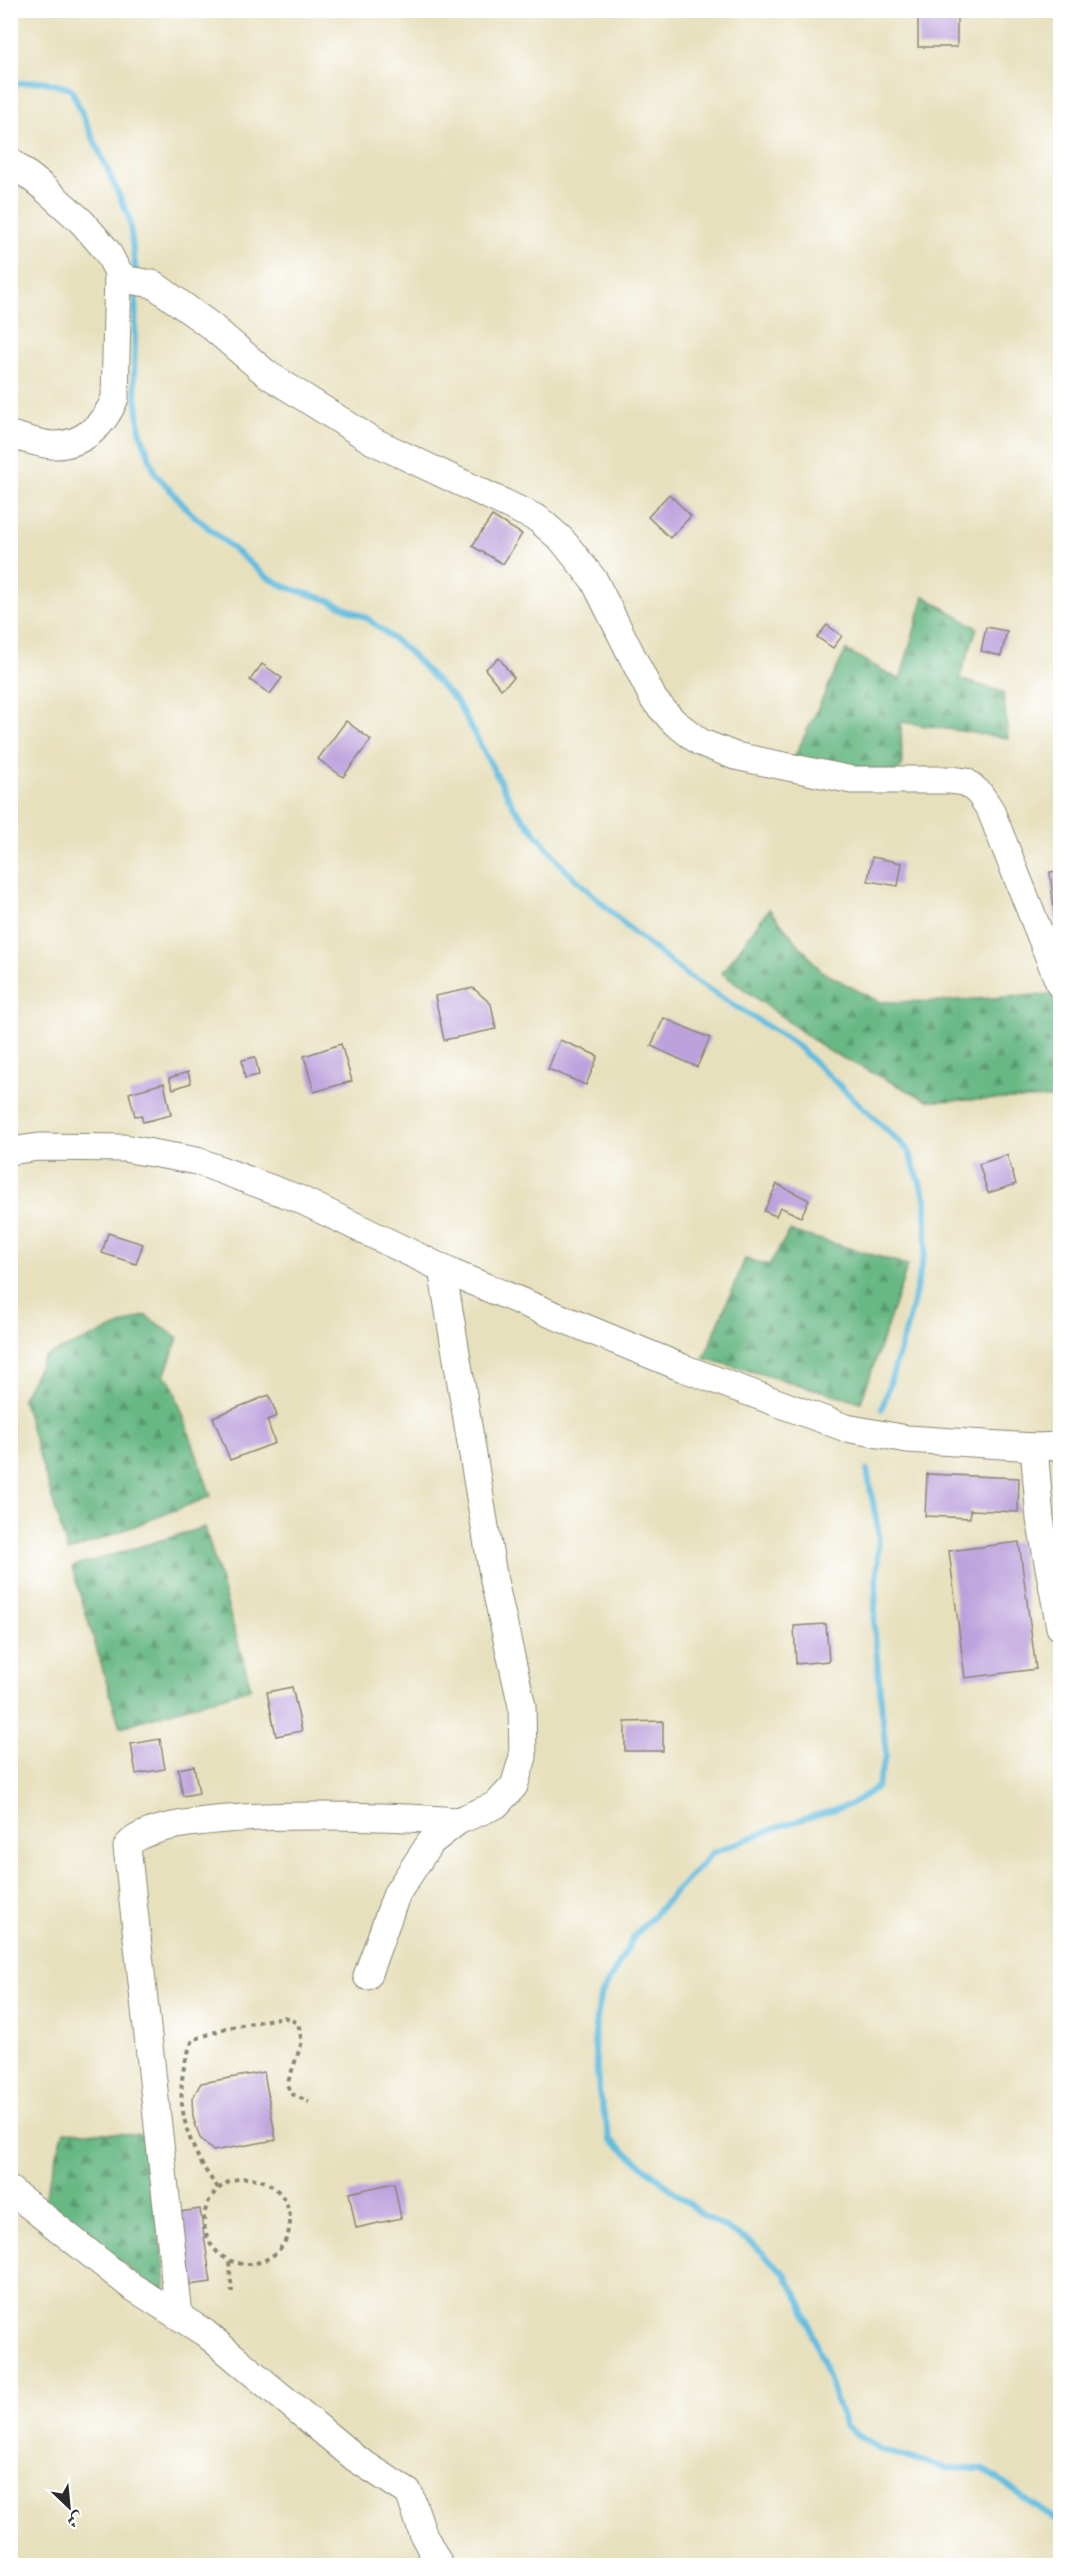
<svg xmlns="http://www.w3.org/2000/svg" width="1071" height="2576" font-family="'Libre Caslon Text',Amiri,serif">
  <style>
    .forest { fill: url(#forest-firs); stroke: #4a7258; stroke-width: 1.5 }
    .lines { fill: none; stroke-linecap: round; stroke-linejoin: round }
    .stream { stroke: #61bcdf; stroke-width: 6 }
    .building { fill: #bca1dc }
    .minor-casing { stroke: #898674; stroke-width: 29 }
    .path { stroke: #898674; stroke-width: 4; stroke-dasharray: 4.5 4.5; stroke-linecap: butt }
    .minor { stroke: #fff; stroke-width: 27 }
  </style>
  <defs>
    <pattern id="forest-firs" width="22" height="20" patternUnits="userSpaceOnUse" patternTransform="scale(1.5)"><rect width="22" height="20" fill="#68b884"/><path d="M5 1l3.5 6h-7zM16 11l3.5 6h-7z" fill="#56966c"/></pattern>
  </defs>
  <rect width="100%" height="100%" fill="#fff"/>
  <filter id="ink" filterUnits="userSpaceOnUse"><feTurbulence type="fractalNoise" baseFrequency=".0167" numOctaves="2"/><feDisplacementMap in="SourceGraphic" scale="12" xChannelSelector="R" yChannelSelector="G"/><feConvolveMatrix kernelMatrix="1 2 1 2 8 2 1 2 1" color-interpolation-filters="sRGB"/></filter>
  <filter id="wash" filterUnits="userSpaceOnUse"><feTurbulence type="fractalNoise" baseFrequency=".008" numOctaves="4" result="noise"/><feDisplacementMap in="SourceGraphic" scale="24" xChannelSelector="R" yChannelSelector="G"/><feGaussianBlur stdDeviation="1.35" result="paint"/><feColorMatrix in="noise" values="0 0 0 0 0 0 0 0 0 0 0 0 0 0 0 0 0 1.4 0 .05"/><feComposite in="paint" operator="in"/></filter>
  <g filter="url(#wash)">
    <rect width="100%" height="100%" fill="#e7e0bd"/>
    <g class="forest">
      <polygon points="924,596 977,628 959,679 1003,692 1008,738 901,722 902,766 896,772 793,760 846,650 900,680"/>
      <polygon points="769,909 821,971 879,1002 946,1001 1051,994 1060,1019 1060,1098 929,1101 827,1050 722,973"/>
      <polygon points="790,1231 908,1265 861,1402 704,1358 745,1259 769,1265"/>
      <polygon points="145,1315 178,1338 164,1376 171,1381 211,1496 68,1552 22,1398 44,1357"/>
      <polygon points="205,1527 251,1688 120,1727 72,1567"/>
      <polygon points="64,2131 152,2135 166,2285 160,2292 43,2202"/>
    </g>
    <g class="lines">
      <g class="stream">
        <polyline points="10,84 42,81 71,89 129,217 136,274"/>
        <polyline points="136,288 134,378 140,431 155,473 191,513 265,576 286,587 328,600 367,618 406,649 457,702 514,807 566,870 633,932 689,977 794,1043 908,1150 926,1199 926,1247 909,1320 882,1409"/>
        <polyline points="867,1470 879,1535 874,1625 886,1756 877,1787 852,1804 781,1826 712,1853 635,1935 600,1997 594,2041 599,2092 610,2139 704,2216 751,2242 785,2274 803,2306 845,2426 880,2450 946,2468 983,2469 1060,2523"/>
      </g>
    </g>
    <g id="blocks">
      <g class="building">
        <rect x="918" y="13" width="39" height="34"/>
        <polygon points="669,494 691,516 670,538 648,517"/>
        <polygon points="492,516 522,534 503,564 472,546"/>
        <polygon points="827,625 842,636 833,648 817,637"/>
        <polygon points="986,627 1007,631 1001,656 981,651"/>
        <polygon points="499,658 514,678 501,689 485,669"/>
        <polygon points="262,664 282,678 270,694 250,680"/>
        <polygon points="346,721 371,740 343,777 318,759"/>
        <polygon points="872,857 902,863 898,886 868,881"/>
        <polygon points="1060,871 1060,919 1055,920 1050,872"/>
        <polygon points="473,988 491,1004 496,1029 444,1040 435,996"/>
        <polygon points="664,1018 710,1038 697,1067 651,1046"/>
        <polygon points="560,1040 598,1056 586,1085 548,1069"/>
        <polygon points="341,1044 352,1081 314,1092 304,1056"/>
        <polygon points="255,1057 259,1075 245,1078 242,1060"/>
        <polygon points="188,1072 191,1083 173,1089 169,1078"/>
        <polygon points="164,1083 171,1115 143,1122 141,1115 135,1116 129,1093"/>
        <polygon points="1007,1155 1016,1184 988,1193 979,1164"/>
        <polygon points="777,1184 809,1200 801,1217 780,1207 776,1216 764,1211"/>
        <polygon points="108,1233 143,1244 136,1264 102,1253"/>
        <polygon points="269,1395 277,1416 267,1420 275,1443 230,1460 213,1417"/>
        <polygon points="927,1474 1019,1478 1018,1512 970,1510 970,1518 925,1516"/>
        <polygon points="1019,1542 1036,1669 965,1678 949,1551"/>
        <polygon points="826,1624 829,1661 796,1664 794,1626"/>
        <polygon points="292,1687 302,1731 276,1736 267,1692"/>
        <polygon points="663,1721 663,1751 625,1751 625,1722"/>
        <polygon points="160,1739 165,1769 136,1774 131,1744"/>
        <polygon points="194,1766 199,1793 183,1796 178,1769"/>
        <polygon points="264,2072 276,2140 213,2151 200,2138 193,2117 192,2099 201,2083"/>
        <polygon points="394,2183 401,2218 356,2228 349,2193"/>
        <polygon points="200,2209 211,2282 190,2285 180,2212"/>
      </g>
    </g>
  </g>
  <g filter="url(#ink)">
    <use href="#blocks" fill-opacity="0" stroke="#898674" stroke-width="1.5"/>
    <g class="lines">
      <g class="minor-casing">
        <g id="minor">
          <polyline points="10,161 43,187 82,222 107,251 118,272 128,280 153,284 211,326 267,374 373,441 538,519 562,540 594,580 654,700 674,722 700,742 735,756 852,780 950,780 966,782 979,793 990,809 1060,985"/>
          <path d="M10 435C23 438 39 444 52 445 83 446 105 424 115 398L118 272"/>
          <polyline points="10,1151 39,1147 124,1148 197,1161 299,1199 454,1274 683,1368 846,1428 907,1439 1034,1447 1060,1446"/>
          <polyline points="1034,1447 1040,1519 1060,1627"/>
          <polyline points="367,1976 397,1893 430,1843 458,1821 496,1805 514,1786 523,1757 522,1706 494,1581 442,1269"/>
          <polyline points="10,2190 131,2286 205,2333 355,2458 409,2493 424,2536 440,2566"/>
          <path d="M179 2315 127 1847C151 1804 406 1817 458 1821"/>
        </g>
      </g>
      <g class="path">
        <circle cx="247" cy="2221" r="43"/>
        <path d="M218 2188C185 2146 169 2092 193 2040L226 2028 284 2017 298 2023 302 2042 287 2085 292 2094 309 2102"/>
        <polyline points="229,2262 232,2292"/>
      </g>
      <use href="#minor" class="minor"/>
    </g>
  </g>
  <rect width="1071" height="2576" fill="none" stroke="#fff" stroke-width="36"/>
  <g transform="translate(69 2507) rotate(154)" stroke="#ffffff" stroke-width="4.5" paint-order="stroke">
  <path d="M0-4.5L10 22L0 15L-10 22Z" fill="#2b2b2b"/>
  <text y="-9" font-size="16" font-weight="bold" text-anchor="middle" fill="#2b2b2b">ش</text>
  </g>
</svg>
